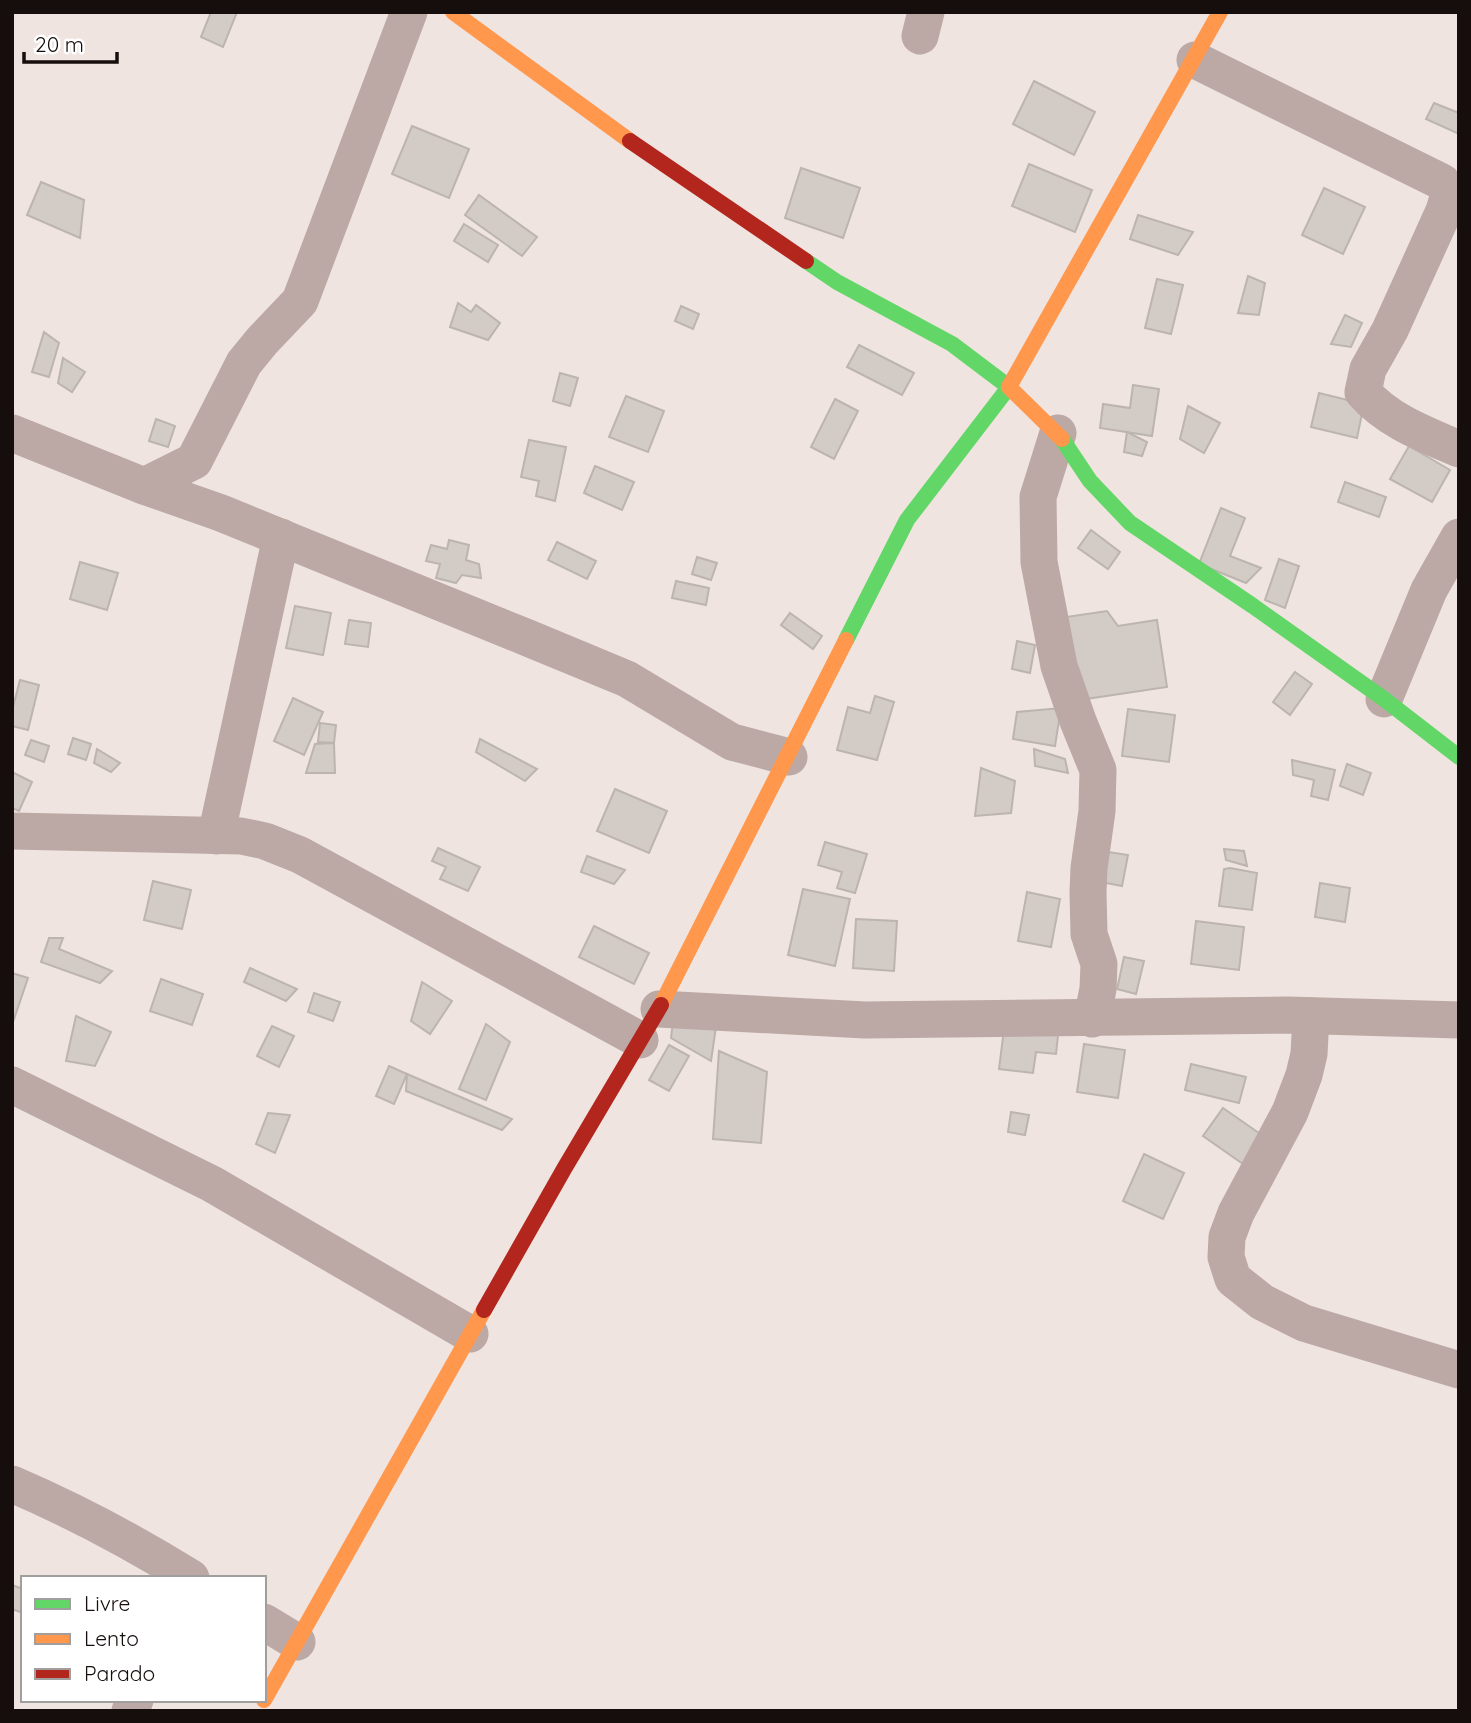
<svg xmlns="http://www.w3.org/2000/svg" width="1471" height="1723" font-family="Quicksand,sans-serif">
  <style>
    .building { fill: #d3cbc6; stroke: #bcb4af; stroke-width: 2 }
    .lines { fill: none; stroke-linecap: round; stroke-linejoin: round }
    .street { stroke: #bca8a4; stroke-width: 37 }
    .fast { stroke: #63d668; stroke-width: 16 }
    .slow { stroke: #ff974d; stroke-width: 16 }
    .jam { stroke: #b3261e; stroke-width: 16 }
  </style>
  <rect width="100%" height="100%" fill="#efe4df"/>
  <g class="building">
    <polygon points="211,12 237,12 223,47 201,37"/>
    <polygon points="1034,81 1095,112 1074,155 1013,124"/>
    <polygon points="1434,103 1459,113 1459,134 1426,119"/>
    <polygon points="412,126 469,149 449,198 392,174"/>
    <polygon points="1029,164 1092,190 1075,232 1012,206"/>
    <polygon points="801,168 860,188 843,238 785,218"/>
    <polygon points="41,182 84,200 80,238 27,215"/>
    <polygon points="1324,188 1365,207 1343,254 1302,235"/>
    <polygon points="479,195 537,237 522,256 465,215"/>
    <polygon points="1138,215 1193,232 1178,255 1130,239"/>
    <polygon points="464,224 498,245 488,262 454,241"/>
    <polygon points="1248,276 1265,283 1259,315 1238,313"/>
    <polygon points="1157,279 1183,285 1171,334 1145,328"/>
    <polygon points="458,303 471,312 476,305 500,323 488,340 450,327"/>
    <polygon points="681,306 699,314 693,329 675,321"/>
    <polygon points="1345,315 1362,323 1351,347 1331,344"/>
    <polygon points="44,332 59,343 49,377 32,372"/>
    <polygon points="859,345 914,373 902,395 847,367"/>
    <polygon points="63,358 85,372 72,392 58,383"/>
    <polygon points="560,373 578,378 570,406 553,401"/>
    <polygon points="1133,385 1159,389 1152,436 1100,428 1103,404 1130,408"/>
    <polygon points="1319,393 1364,404 1357,438 1311,427"/>
    <polygon points="626,396 664,411 648,452 609,437"/>
    <polygon points="835,399 858,411 834,459 811,447"/>
    <polygon points="1188,406 1220,423 1204,453 1180,439"/>
    <polygon points="156,419 175,426 168,447 149,441"/>
    <polygon points="1127,432 1147,442 1142,456 1124,452"/>
    <polygon points="529,440 566,447 555,501 536,496 539,481 521,477"/>
    <polygon points="1409,446 1450,470 1432,502 1390,479"/>
    <polygon points="595,466 634,482 622,510 584,493"/>
    <polygon points="1345,482 1386,497 1379,517 1338,502"/>
    <polygon points="1221,508 1245,518 1230,556 1261,568 1246,583 1199,564"/>
    <polygon points="1091,530 1120,552 1108,569 1078,548"/>
    <polygon points="449,540 469,545 466,560 479,564 481,578 462,575 456,583 436,578 440,564 426,561 431,545 447,549"/>
    <polygon points="557,542 596,561 587,579 548,560"/>
    <polygon points="697,557 717,563 711,580 692,574"/>
    <polygon points="1279,559 1299,566 1285,608 1265,600"/>
    <polygon points="80,562 118,573 107,610 70,599"/>
    <polygon points="676,581 709,588 706,605 672,598"/>
    <polygon points="295,606 331,613 323,655 286,648"/>
    <polygon points="1107,611 1118,626 1157,620 1167,687 1079,700 1066,617"/>
    <polygon points="790,613 822,636 813,649 781,625"/>
    <polygon points="349,620 371,623 368,647 345,644"/>
    <polygon points="1017,641 1035,645 1030,673 1012,669"/>
    <polygon points="1295,672 1312,684 1290,715 1273,702"/>
    <polygon points="20,680 39,685 28,730 12,726 12,711"/>
    <polygon points="875,696 894,702 877,760 837,750 848,707 870,713"/>
    <polygon points="293,698 323,712 304,755 274,741"/>
    <polygon points="1061,708 1055,746 1013,739 1017,712"/>
    <polygon points="1128,709 1175,715 1169,762 1122,756"/>
    <polygon points="320,723 336,725 334,743 318,742"/>
    <polygon points="73,738 91,744 86,760 68,754"/>
    <polygon points="480,739 537,769 525,781 476,752"/>
    <polygon points="31,740 49,746 44,762 25,755"/>
    <polygon points="334,743 335,773 306,773 315,744"/>
    <polygon points="97,749 120,763 111,772 94,763"/>
    <polygon points="1034,749 1065,759 1068,773 1035,766"/>
    <polygon points="1292,760 1335,770 1328,800 1311,796 1314,780 1293,775"/>
    <polygon points="1347,764 1371,773 1363,795 1340,786"/>
    <polygon points="981,768 1015,781 1011,813 975,816"/>
    <polygon points="12,772 32,782 19,811 12,808"/>
    <polygon points="615,789 667,811 649,853 597,831"/>
    <polygon points="825,842 867,854 855,893 837,888 842,872 818,865"/>
    <polygon points="438,848 480,867 468,891 440,879 446,867 432,861"/>
    <polygon points="1224,849 1244,851 1247,866 1226,860"/>
    <polygon points="1102,851 1128,855 1122,886 1096,881"/>
    <polygon points="587,856 625,870 614,884 581,872"/>
    <polygon points="1230,868 1257,873 1252,910 1219,906 1224,869"/>
    <polygon points="153,881 191,890 182,929 144,920"/>
    <polygon points="1320,883 1350,888 1345,922 1315,917"/>
    <polygon points="803,889 850,899 835,966 788,955"/>
    <polygon points="1027,892 1060,899 1051,947 1018,941"/>
    <polygon points="856,919 897,921 894,971 853,968"/>
    <polygon points="1196,921 1244,927 1239,970 1191,964"/>
    <polygon points="594,926 649,953 634,984 579,957"/>
    <polygon points="49,938 63,938 59,949 112,971 100,983 41,962"/>
    <polygon points="1124,957 1144,961 1136,994 1117,989"/>
    <polygon points="250,968 297,989 286,1001 244,982"/>
    <polygon points="12,973 28,978 12,1025"/>
    <polygon points="161,979 203,994 192,1025 150,1011"/>
    <polygon points="422,982 452,1001 430,1034 411,1021"/>
    <polygon points="314,993 340,1002 333,1021 308,1012"/>
    <polygon points="674,1014 717,1020 711,1061 671,1038"/>
    <polygon points="76,1016 111,1032 95,1066 66,1061"/>
    <polygon points="486,1024 510,1042 486,1100 459,1089"/>
    <polygon points="272,1026 294,1036 279,1067 257,1056"/>
    <polygon points="1004,1029 1058,1035 1056,1054 1036,1052 1033,1073 999,1069"/>
    <polygon points="1084,1044 1125,1050 1118,1098 1077,1092"/>
    <polygon points="669,1045 689,1056 669,1091 649,1080"/>
    <polygon points="719,1051 767,1072 761,1143 713,1139"/>
    <polygon points="1191,1064 1246,1077 1239,1103 1185,1090"/>
    <polygon points="389,1066 407,1074 394,1104 376,1096"/>
    <polygon points="407,1074 512,1119 502,1130 406,1091"/>
    <polygon points="1223,1108 1269,1140 1243,1164 1203,1136"/>
    <polygon points="1011,1112 1029,1115 1025,1135 1008,1132"/>
    <polygon points="268,1113 290,1115 275,1153 256,1144"/>
    <polygon points="1144,1154 1184,1173 1163,1219 1123,1201"/>
    <polygon points="12,1585 23,1589 23,1613 12,1609"/>
  </g>
  <g class="lines">
    <g class="street">
      <polyline points="920,36 926,12"/>
      <path d="M1195 60 1442 182 1449 194 1444 211 1390 330 1368 369 1363 392C1388 421 1424 434 1459 449"/>
      <polyline points="12,433 144,486 221,513 528,638 627,679 732,742 789,757"/>
      <polyline points="1058,433 1038,497 1039,562 1059,666 1078,721 1098,770 1097,811 1089,868 1088,892 1089,934 1099,964 1098,989 1092,1019"/>
      <polyline points="144,486 194,461 244,363 262,341 300,301 409,12"/>
      <polyline points="1384,699 1429,590 1459,537"/>
      <polyline points="12,831 241,836 265,841 300,855 640,1040"/>
      <polyline points="216,836 281,537"/>
      <polyline points="659,1009 865,1020 1288,1015 1459,1020"/>
      <polyline points="1311,1016 1309,1054 1304,1075 1290,1112 1236,1213 1227,1237 1226,1257 1233,1279 1262,1302 1304,1323 1459,1370"/>
      <polyline points="12,1085 212,1184 470,1334"/>
      <path d="M12 1484C75 1511 133 1542 191 1578"/>
      <polyline points="264,1622 297,1642"/>
      <polyline points="130,1711 135,1700"/>
    </g>
    <g class="fast">
      <polyline points="806,261 837,282 952,344 1009,387 907,520 846,640"/>
      <polyline points="1062,439 1090,481 1130,523 1253,606 1384,699 1459,757"/>
    </g>
    <g class="slow">
      <polyline points="453,12 630,141"/>
      <polyline points="1062,439 1009,387 1220,12"/>
      <polyline points="661,1005 846,640"/>
      <polyline points="264,1700 484,1310"/>
    </g>
    <g class="jam">
      <polyline points="630,141 806,261"/>
      <polyline points="484,1310 564,1169 661,1005"/>
    </g>
  </g>
  <rect width="1471" height="1723" fill="none" stroke="#150e0c" stroke-width="28"/>
  <rect x="21" y="1576" width="245" height="126" fill="#ffffff" stroke="#a19f9e" stroke-width="2"/>
  <rect x="35" y="1599" width="35" height="10" fill="#63d668" stroke="#a19f9e" stroke-width="2"/>
  <text x="84" y="1611" font-size="21" fill="#150e0c">Livre</text>
  <rect x="35" y="1634" width="35" height="10" fill="#ff974d" stroke="#a19f9e" stroke-width="2"/>
  <text x="84" y="1646" font-size="21" fill="#150e0c">Lento</text>
  <rect x="35" y="1669" width="35" height="10" fill="#b3261e" stroke="#a19f9e" stroke-width="2"/>
  <text x="84" y="1681" font-size="21" fill="#150e0c">Parado</text>
  <path d="M24 52v10h93v-10" fill="none" stroke="#150e0c" stroke-width="3.5"/>
  <text x="35" y="52" font-size="21" fill="#150e0c" stroke="#ffffff" stroke-width="5" paint-order="stroke">20 m</text>
</svg>
